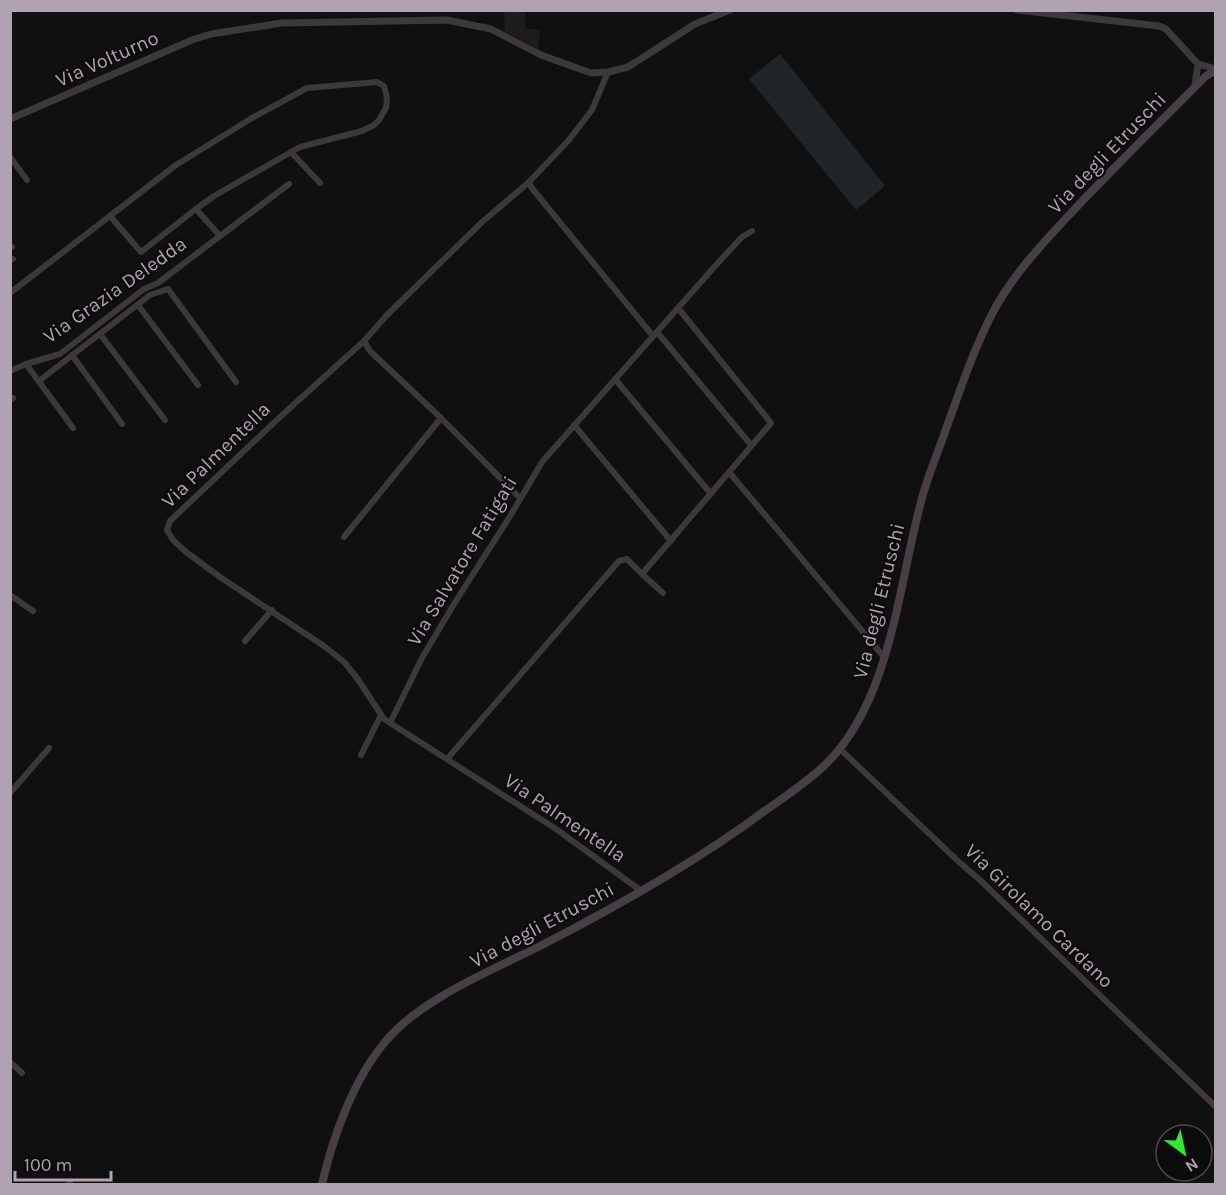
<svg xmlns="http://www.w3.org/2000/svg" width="1226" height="1195" font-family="Karla,sans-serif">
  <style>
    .built { fill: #1e1c1d }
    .green { fill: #202529 }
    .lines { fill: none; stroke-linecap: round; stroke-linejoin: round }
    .minor { stroke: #3d383c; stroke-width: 6 }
    .tertiary { stroke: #3d383c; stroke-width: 7 }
    .secondary { stroke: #463f45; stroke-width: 8 }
    .labels { text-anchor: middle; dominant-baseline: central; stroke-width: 4.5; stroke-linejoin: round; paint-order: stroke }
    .street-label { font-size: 20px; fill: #b1a2b1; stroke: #0c0b0c }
  </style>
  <rect width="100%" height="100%" fill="#111011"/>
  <polygon class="built" points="504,11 525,11 525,28 540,30 538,49 505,32"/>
  <polygon class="green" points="780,54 885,186 856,210 749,79"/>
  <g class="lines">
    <g class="minor">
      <polyline points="608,72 592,110 568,141 529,182 481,223 387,315 364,341 280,417 170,521 167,530 173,540 186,552 220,577 324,646 344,662 357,678 384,719 556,829 640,890"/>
      <polyline points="291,152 320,183"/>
      <polyline points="10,157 27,180"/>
      <polyline points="529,182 531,187 653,336"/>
      <polyline points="110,216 141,252 196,209"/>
      <polyline points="220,236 289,184"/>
      <polyline points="10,245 12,247"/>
      <polyline points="10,260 13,259"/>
      <polyline points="10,293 176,165 252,118 307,88 377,82 384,86 387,98 386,108 379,120 374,125 362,131 300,147 214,196 196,209 220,236 158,283 144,289 60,354 26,364"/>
      <polyline points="138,305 198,385"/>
      <polyline points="657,332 751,445"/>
      <polyline points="100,334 165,420"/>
      <polyline points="364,341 370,351 441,418 520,498"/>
      <polyline points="72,355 122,424"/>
      <polyline points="10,371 26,364 73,428"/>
      <polyline points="615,379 711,494"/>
      <polyline points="39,381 150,295 168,289 236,382"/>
      <polyline points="10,400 13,398"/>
      <polyline points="574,425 671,541"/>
      <polyline points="729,472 884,657"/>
      <polyline points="344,537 441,418"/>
      <polyline points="642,574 663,593"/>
      <polyline points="10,595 33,611"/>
      <polyline points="245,641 272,610"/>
      <polyline points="390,723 422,658 454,604 512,513 542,462 716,265 742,237 752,231"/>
      <polyline points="840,749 959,862 980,880 1216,1107"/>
      <polyline points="361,755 381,715"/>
      <polyline points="447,759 619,561 627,559 642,574 771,423 678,308"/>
      <polyline points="10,793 49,748"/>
      <polyline points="10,1062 22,1073"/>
      <polyline points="68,1184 70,1182"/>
    </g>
    <g class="tertiary">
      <polyline points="1017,10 1159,26 1166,29 1198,64 1216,69"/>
      <polyline points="1195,85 1198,64"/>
      <polyline points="10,119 192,40 211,34 282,23 447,20 491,29 541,55 591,73 608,72 628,67 695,24 730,10"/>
    </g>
    <path class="secondary" d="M322 1184C333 1137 353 1080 385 1042 420 999 493 970 542 945 620 905 696 862 766 810 786 796 807 782 825 765 891 701 898 587 921 502 927 478 937 455 945 432 959 393 973 351 992 314 1011 277 1042 244 1070 214 1114 167 1160 122 1206 76L1216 70"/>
  </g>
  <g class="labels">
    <g class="street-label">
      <text transform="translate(107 59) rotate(-24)">Via Volturno</text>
      <text transform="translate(1107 153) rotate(-46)">Via degli Etruschi</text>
      <text transform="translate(115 290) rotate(-35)">Via Grazia Deledda</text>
      <text transform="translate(216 455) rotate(-44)">Via Palmentella</text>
      <text transform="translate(462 561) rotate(-59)">Via Salvatore Fatigati</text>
      <text transform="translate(879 601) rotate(-76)">Via degli Etruschi</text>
      <text transform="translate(565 818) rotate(34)">Via Palmentella</text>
      <text transform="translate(1039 916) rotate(44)">Via Girolamo Cardano</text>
      <text transform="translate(542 925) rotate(-28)">Via degli Etruschi</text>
    </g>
  </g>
  <rect width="1226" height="1195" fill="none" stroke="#b1a2b1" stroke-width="24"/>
  <g transform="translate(1184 1153) rotate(147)"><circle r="28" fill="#0c0b0c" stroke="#4e474e" stroke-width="1.5"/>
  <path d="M0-4.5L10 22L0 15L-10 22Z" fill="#30e933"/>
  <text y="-9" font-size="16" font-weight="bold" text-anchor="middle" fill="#b1a2b1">N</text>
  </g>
  <path d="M15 1171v9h96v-9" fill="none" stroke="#b1a2b1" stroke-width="3"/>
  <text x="24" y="1171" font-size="18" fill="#b1a2b1" stroke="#0c0b0c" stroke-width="4.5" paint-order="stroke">100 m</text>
</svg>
